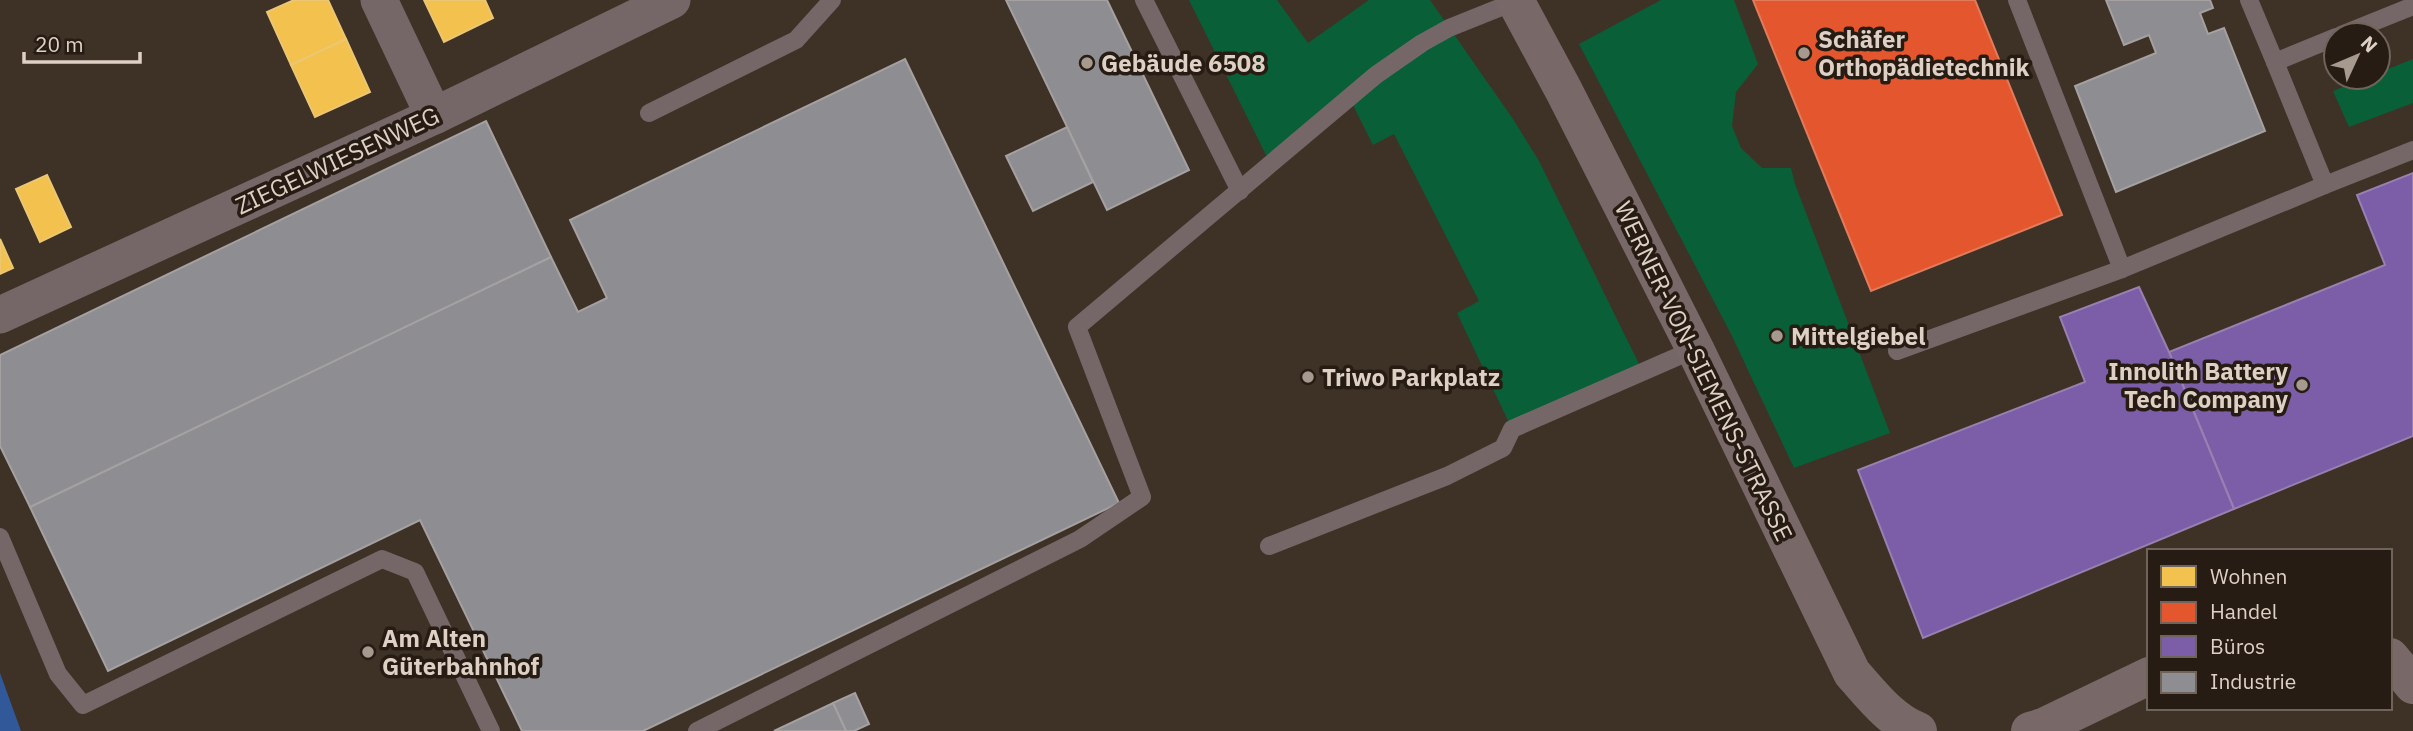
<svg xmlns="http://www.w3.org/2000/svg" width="2413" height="731" font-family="'IBM Plex Sans',sans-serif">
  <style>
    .green { fill: #095f38 }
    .water { fill: #315999 }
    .homes { fill: #f2c14e; stroke: #ecc671; stroke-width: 2 }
    .shops { fill: #e4572e; stroke: #e27b5b; stroke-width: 2 }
    .offices { fill: #7b5ea7; stroke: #9980b0; stroke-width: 2 }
    .industry { fill: #8d8d92; stroke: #a5a1a1; stroke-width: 2 }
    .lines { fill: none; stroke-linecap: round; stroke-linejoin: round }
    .service { stroke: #756768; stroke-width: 18 }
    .minor { stroke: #756768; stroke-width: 37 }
    .secondary { stroke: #796868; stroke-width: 38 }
    .poi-dot { fill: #a6998d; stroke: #261c13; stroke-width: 2.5 }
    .labels { text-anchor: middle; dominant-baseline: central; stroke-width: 7; stroke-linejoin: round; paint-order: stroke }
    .poi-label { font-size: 24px; font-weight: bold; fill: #ded0c4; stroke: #261c13; text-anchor: start }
    .street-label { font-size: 24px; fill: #ded0c4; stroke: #261c13 }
  </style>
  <rect width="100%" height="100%" fill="#3e3227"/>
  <g class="green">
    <polygon points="1189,0 1277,0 1308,43 1369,0 1430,0 1513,119 1539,161 1643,372 1512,429 1457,313 1479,301 1394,134 1373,145 1350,99 1271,165"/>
    <polygon points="1661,0 1734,0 1758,64 1736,92 1732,126 1741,148 1762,168 1791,168 1795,184 1890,433 1794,468 1731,334 1579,44"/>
    <polygon points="2413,59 2413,103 2349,127 2333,91 2368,77 2378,77 2378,73"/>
  </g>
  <polygon class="water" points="0,673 21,731 0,731"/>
  <g class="homes">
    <polygon points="294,0 328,0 346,39 291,65 267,12"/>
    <polygon points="424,0 485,0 493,18 444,42"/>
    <polygon points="346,39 370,92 315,117 291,65"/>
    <polygon points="47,175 71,227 40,242 16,189"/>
    <polygon points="0,239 13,268 0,274"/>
  </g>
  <polygon class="shops" points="1753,0 1975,0 2062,215 1871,291"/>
  <g class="offices">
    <polygon points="2413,173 2413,436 2234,509 2169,352 2385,265 2357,195"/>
    <polygon points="2139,287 2169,352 2234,509 1923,638 1858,470 2085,382 2060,317"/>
  </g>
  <g class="industry">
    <polygon points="1006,0 1107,0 1189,170 1107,210"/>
    <polygon points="2106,0 2210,0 2213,8 2200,13 2208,34 2224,28 2265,131 2116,192 2075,86 2156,53 2149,35 2124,45"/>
    <polygon points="905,59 1119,503 643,731 522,731 420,520 108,671 30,507 551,257 578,312 607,298 570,220"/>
    <polygon points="486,121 551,257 30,507 0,446 0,355"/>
    <polygon points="1067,127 1093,182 1033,211 1006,156"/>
    <polygon points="855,693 869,724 854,731 846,731 833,703"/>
    <polygon points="833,703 846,731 774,731"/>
  </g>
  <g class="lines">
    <g class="service">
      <polyline points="1144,0 1240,191"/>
      <polyline points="2017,0 2122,269"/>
      <polyline points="2249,0 2275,62 2336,37"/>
      <polyline points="2341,35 2413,6"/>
      <polyline points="2275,62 2325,185 2413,150"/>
      <polyline points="649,113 796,40 832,0"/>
      <polyline points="1897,351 2122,269 2325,185"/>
      <polyline points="0,537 58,674 83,705 382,559 415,572 491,731"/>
      <polyline points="1269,546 1447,476 1503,448 1512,429 1695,349"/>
      <polyline points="697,731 1080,539 1142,497 1077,327 1376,75 1422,43 1449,28 1519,0"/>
    </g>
    <g class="minor">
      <polyline points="379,0 434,116"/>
      <polyline points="0,315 434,116 672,0"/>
    </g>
    <g class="secondary">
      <path d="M1515 0 1564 91 1695 349 1852 673C1871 694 1890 720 1918 731"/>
      <polyline points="2390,657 2413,685"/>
      <polyline points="2030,731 2043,727 2149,676"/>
    </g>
  </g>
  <g class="poi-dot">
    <circle cx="1804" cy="53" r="7"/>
    <circle cx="1087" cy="63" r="7"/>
    <circle cx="1777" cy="336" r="7"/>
    <circle cx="1308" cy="377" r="7"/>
    <circle cx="2302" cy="385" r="7"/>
    <circle cx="368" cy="652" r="7"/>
  </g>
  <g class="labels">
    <g class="poi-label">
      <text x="1818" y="39">Schäfer<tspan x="1818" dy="28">Orthopädietechnik</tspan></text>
      <text x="1101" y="63">Gebäude 6508</text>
      <text x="1791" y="336">Mittelgiebel</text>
      <text x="2288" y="371" text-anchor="end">Innolith Battery<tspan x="2288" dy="28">Tech Company</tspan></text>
      <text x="1322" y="377">Triwo Parkplatz</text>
      <text x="382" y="638">Am Alten<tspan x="382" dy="28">Güterbahnhof</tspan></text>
    </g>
    <g class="street-label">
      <text transform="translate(337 160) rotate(-25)">ZIEGELWIESENWEG</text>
      <text transform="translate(1704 371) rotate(64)">WERNER-VON-SIEMENS-STRASSE</text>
    </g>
  </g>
  <rect x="2147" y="549" width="245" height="161" fill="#261c13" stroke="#70645a" stroke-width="2"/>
  <rect x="2161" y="566" width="35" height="21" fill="#f2c14e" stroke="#70645a" stroke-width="2"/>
  <text x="2210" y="584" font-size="21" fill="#ded0c4">Wohnen</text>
  <rect x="2161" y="602" width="35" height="21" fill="#e4572e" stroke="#70645a" stroke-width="2"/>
  <text x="2210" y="619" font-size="21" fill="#ded0c4">Handel</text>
  <rect x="2161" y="636" width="35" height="21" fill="#7b5ea7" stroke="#70645a" stroke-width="2"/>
  <text x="2210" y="654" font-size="21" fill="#ded0c4">Büros</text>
  <rect x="2161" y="672" width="35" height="21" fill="#8d8d92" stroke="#70645a" stroke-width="2"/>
  <text x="2210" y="689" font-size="21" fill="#ded0c4">Industrie</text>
  <g transform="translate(2357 56) rotate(46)"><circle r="33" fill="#261c13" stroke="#70645a" stroke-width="2"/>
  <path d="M0-5L12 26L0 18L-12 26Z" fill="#a6998d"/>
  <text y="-10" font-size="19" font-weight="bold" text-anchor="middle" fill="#ded0c4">N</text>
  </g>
  <path d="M24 52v10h116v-10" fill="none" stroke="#ded0c4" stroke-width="3.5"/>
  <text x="35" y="52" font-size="21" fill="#ded0c4" stroke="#261c13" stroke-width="5" paint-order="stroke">20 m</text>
</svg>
